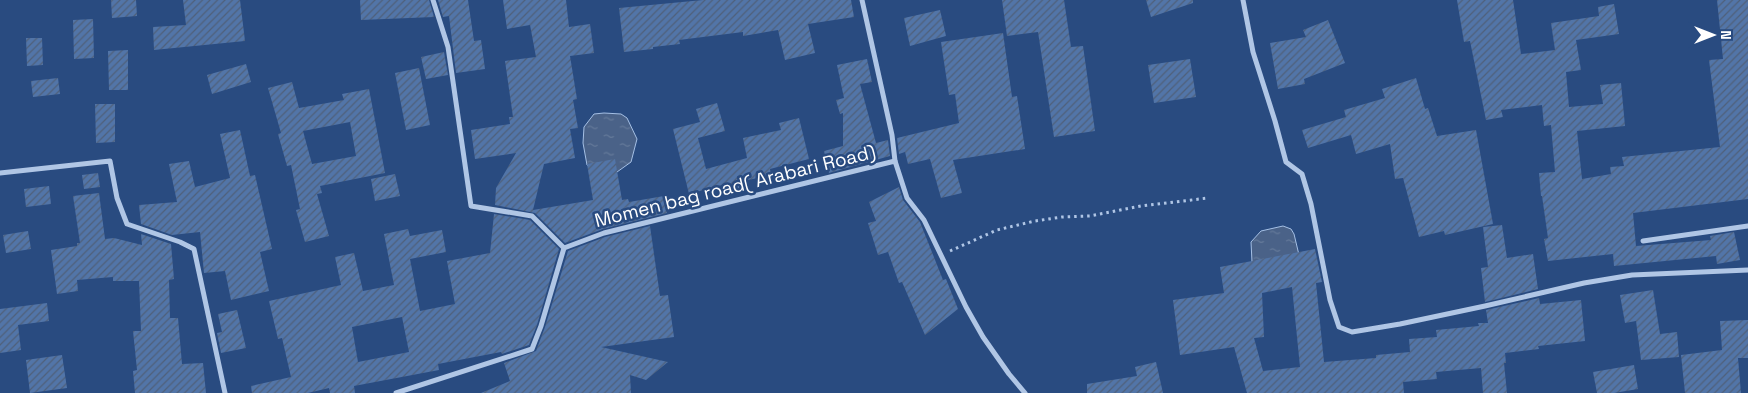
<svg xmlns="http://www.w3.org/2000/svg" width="1748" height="393" font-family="'Space Grotesk',sans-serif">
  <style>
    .water { fill: url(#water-ripples); stroke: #a5c0e5 }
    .building { fill: url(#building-hatch); fill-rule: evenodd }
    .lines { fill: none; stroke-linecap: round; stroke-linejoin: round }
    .path { stroke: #b0c6e5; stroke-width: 3; stroke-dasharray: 2.5 4; stroke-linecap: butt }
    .street { stroke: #b0c6e5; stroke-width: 5 }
    .labels { text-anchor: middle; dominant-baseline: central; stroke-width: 5; stroke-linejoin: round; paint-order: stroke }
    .street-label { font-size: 19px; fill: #fff; stroke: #294b80 }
  </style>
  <defs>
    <pattern id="water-ripples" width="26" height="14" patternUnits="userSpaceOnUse" patternTransform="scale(1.25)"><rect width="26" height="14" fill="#4a6288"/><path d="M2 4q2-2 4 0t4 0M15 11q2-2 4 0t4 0" fill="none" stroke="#657a9a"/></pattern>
    <pattern id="building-hatch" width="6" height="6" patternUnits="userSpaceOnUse" patternTransform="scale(1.25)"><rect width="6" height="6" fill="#5275a8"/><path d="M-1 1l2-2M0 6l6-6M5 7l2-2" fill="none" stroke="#4f607a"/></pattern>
  </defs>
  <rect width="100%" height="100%" fill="#294b80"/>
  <g class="water">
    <polygon points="604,113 621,114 627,118 637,139 631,162 617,172 593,170 587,165 583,143 584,127 594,114"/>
    <polygon points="1283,226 1291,229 1294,234 1299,255 1252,262 1251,242 1261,231"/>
  </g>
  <g class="building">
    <polygon points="111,0 136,0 137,16 112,18"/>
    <polygon points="183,0 240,0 245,41 154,50 153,27 186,25"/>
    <polygon points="360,0 429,0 434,17 361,20"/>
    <polygon points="438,0 468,0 474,41 481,40 485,69 456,73 449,16 443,17"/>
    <polygon points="503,0 566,0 569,27 590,24 594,53 570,56 577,99 573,100 578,128 570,129 575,158 544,164 533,210 593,200 587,164 615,159 622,200 628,199 629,202 664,196 667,213 603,229 565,243 535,213 495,205 496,188 516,153 475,159 471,130 510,124 509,117 513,117 505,61 536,57 530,25 507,29"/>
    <polygon points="703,0 851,0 854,17 808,24 815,53 785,60 778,30 743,36 743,32 679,40 680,44 653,47 653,49 624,52 619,8"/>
    <polygon points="1002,0 1064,0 1071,47 1083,46 1095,131 1054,137 1038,32 1007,36"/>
    <polygon points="1146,0 1193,0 1193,3 1151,17"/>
    <polygon points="1457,0 1513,0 1521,54 1555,50 1551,23 1599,16 1598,7 1614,4 1619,34 1576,40 1581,70 1566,72 1569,107 1603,104 1600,85 1621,83 1625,126 1577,131 1582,179 1611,174 1610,167 1624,166 1622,157 1720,147 1709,60 1723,59 1717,0 1748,0 1748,199 1633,213 1636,246 1711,240 1710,236 1734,232 1740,260 1717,264 1716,256 1614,266 1613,254 1548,261 1544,239 1548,238 1542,196 1541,196 1539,173 1555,172 1551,125 1544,126 1542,105 1501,110 1503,117 1486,120 1470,41 1464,42"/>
    <polygon points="940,10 946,36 910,46 904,18"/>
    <polygon points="93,19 94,58 74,59 73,20"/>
    <polygon points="1328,20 1345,63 1304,79 1305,84 1278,89 1270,43 1306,37 1303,30"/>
    <polygon points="1003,33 1012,97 1017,96 1025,149 953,160 962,193 941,198 930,159 908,164 905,152 899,154 897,138 959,123 955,94 949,95 941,42"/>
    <polygon points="26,38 42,38 43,65 27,66"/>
    <polygon points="128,50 128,90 109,90 108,51"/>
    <polygon points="444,52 448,75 426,79 421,57"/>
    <polygon points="867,59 872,82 860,84 876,143 888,140 890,156 829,173 824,151 843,146 843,113 840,114 836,100 844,98 837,65"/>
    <polygon points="1190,59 1196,97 1154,103 1148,65"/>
    <polygon points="246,64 251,82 212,94 207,75"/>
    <polygon points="419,68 430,125 406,130 395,73"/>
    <polygon points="58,78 60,94 33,97 31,81"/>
    <polygon points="1416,78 1425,109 1428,108 1437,136 1476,130 1493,224 1445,235 1444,231 1419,237 1403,178 1395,179 1390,144 1356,154 1351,135 1308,148 1302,130 1346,117 1344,110 1385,98 1382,89"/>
    <path d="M292 82 299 108 344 100 342 94 369 89 385 173 320 186 322 193 317 194 329 236 305 242 296 210 300 209 291 165 287 166 278 134 281 133 268 88ZM350 122 356 156 312 164 303 131Z"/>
    <polygon points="717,103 725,131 698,138 706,169 747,158 743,138 781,130 779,123 799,118 809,159 770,169 771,175 744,181 746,188 724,194 722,185 689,194 673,129 700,122 696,109"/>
    <polygon points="95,104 115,104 115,142 96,143"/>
    <polygon points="240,130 250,176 255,175 272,249 260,252 269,291 231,300 225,271 204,273 200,232 172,235 141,224 139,205 177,202 169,164 189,161 195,187 230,178 220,134"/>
    <polygon points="98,173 100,187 84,189 82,175"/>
    <polygon points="395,174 400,196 375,201 371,179"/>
    <polygon points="49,186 51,204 26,207 24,189"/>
    <polygon points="899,187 903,200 920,222 943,280 946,279 958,309 925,335 902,282 899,283 888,252 878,255 868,223 876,221 869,202"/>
    <polygon points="99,193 105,239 114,238 142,245 141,234 171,244 174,279 169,280 170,318 178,318 182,364 203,363 206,393 135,393 133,371 137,370 133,331 141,331 139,281 113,281 113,277 77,280 78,291 57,294 51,250 77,246 77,243 80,243 73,196"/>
    <path d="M494 214 530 220 559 249 537 325 529 345 502 354 501 352 438 364 439 370 354 386 355 393H330L329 388 308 393H252L251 386 291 377 282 338 278 339 269 301 341 285 335 257 354 253 363 291 394 285 384 234 408 229 410 236 442 230 446 252 410 259 420 311 455 304 447 261 490 253ZM402 317 409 352 358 362 352 327Z"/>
    <polygon points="1502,225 1507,258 1533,254 1538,289 1485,302 1481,268 1488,267 1483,227"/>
    <polygon points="650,226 660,296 668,295 674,337 601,347 668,362 646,380 630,375 631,393 481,393 510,381 504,363 536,351 545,327 568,251 605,237"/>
    <polygon points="28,231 31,249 6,253 3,235"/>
    <path d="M1315 249 1322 282 1316 283 1324 362 1376 358V355L1410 352 1409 339 1437 337 1436 330 1479 326 1478 323H1488L1486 310 1539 298 1540 304 1581 300 1585 341 1538 346 1539 349 1505 353 1506 363H1504L1507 393H1483L1481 368 1436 372 1437 379 1403 382 1404 393H1247L1234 347 1180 355 1173 300 1224 293 1220 267ZM1292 287 1300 367 1263 371 1254 338 1264 337 1262 293Z"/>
    <polygon points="1653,290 1660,334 1677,332 1679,357 1641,360 1636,321 1625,323 1620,295"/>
    <polygon points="47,303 49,321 18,325 21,350 0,353 0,309"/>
    <polygon points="237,310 246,348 221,353 217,333 222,332 218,314"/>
    <polygon points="1748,320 1748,358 1738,358 1741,393 1685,393 1681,355 1722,350 1720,321"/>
    <polygon points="62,355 67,388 30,393 26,360"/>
    <polygon points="1156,362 1163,393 1087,393 1087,384 1137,376 1135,367"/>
    <polygon points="1634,365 1638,389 1614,393 1597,393 1593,372"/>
  </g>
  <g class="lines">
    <polyline class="path" points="950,251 997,230 1035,221 1062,217 1090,216 1141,206 1208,198"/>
    <g class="street">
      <polyline points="433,0 448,47 471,206 532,216 564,248"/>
      <polyline points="862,0 892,135 895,161"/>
      <polyline points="1243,0 1253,52 1275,121 1286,162 1302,174 1311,204 1330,300 1339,327 1352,332 1400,324 1485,306 1584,283 1632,275 1748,270"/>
      <polyline points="0,173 110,161 117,198 127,224 180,242 194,249 225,393"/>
      <polyline points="1643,241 1748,226"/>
      <polyline points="396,393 532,349 541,326 564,248 604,233 895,161 907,198 924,220 966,307 983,337 1009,374 1025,393"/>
    </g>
  </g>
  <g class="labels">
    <g class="street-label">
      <text transform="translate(735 186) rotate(-14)">Momen bag road( Arabari Road)</text>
    </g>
  </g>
  <g transform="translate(1713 35) rotate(90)" stroke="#294b80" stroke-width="4" paint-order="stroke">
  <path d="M0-4L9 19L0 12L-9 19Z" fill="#ffffff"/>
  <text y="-8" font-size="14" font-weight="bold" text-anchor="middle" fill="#ffffff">N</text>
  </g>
</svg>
